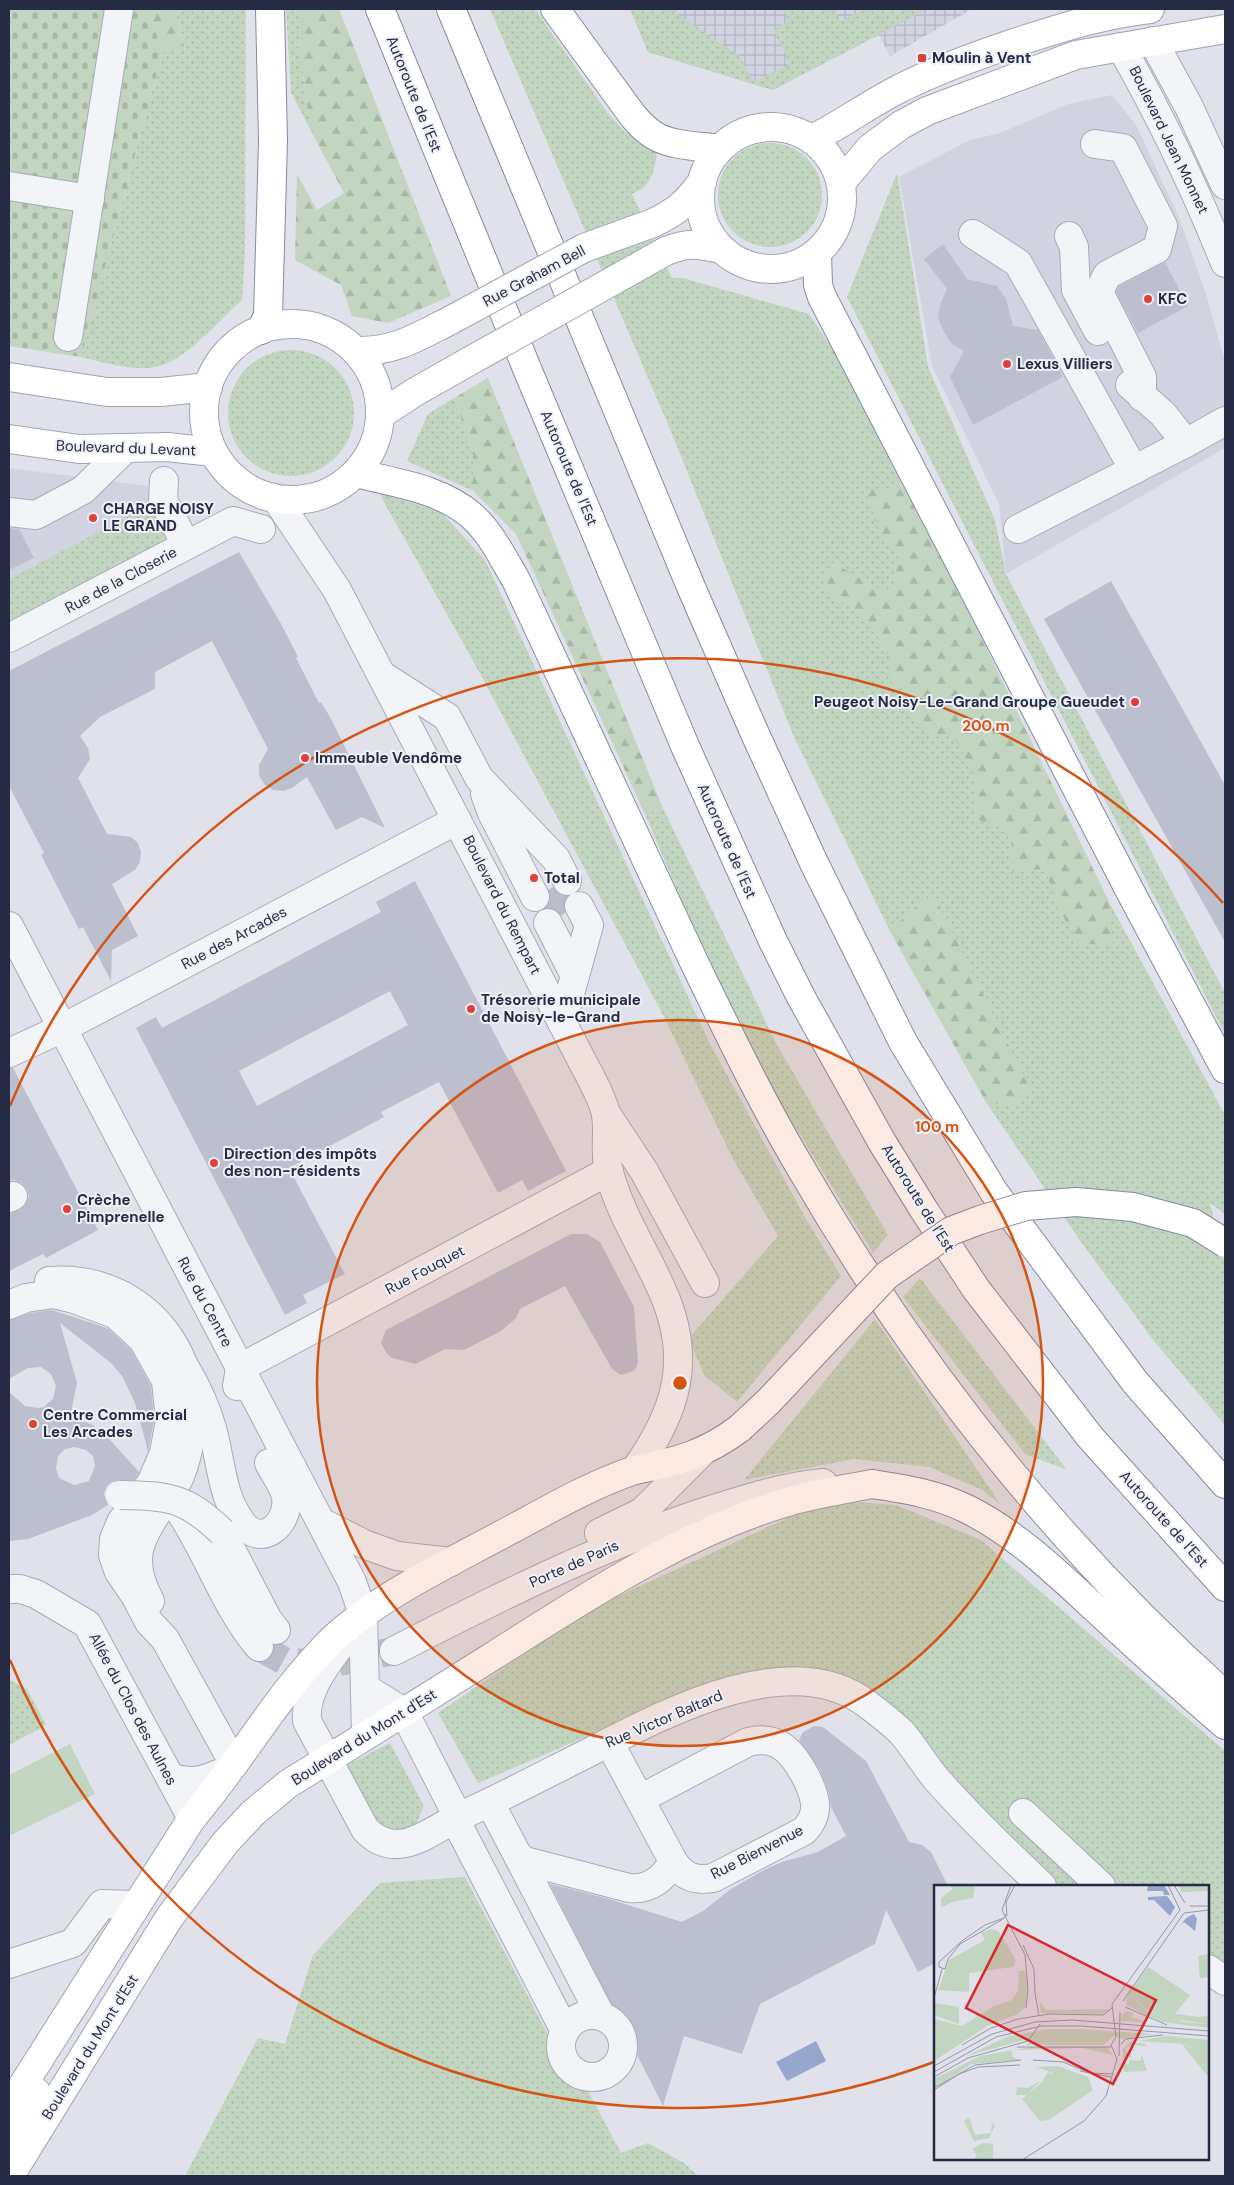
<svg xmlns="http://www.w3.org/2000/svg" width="1234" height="2185" font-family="'DM Sans',sans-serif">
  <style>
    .built { fill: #d1d4e0 }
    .industrial { fill: url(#industrial-grid) }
    .green { fill: url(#green-dots) }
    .forest { fill: url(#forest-firs) }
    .cemetery { fill: url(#cemetery-stones) }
    .pitch { fill: #c1d5c0 }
    .water { fill: #97a6ce }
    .building { fill: #bcbfce; fill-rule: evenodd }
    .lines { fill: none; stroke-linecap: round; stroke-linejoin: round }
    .minor-tunnel { stroke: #bbbdc9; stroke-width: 28; stroke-dasharray: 28 14; stroke-linecap: butt }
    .minor-casing { stroke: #a8aab8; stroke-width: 30 }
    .major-casing { stroke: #9da2b7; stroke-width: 30 }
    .highway-casing { stroke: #858aa3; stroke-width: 30 }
    .minor { stroke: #f3f4f8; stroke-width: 28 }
    .major { stroke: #fff; stroke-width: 28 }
    .highway { stroke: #fff; stroke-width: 28 }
    .minor-bridge-casing { stroke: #a8aab8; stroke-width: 30; stroke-linecap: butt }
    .major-bridge-casing { stroke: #9da2b7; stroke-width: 30; stroke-linecap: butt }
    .highway-bridge-casing { stroke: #858aa3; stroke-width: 30; stroke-linecap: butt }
    .minor-bridge { stroke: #f3f4f8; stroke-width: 28 }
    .major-bridge { stroke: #fff; stroke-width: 28 }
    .highway-bridge { stroke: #fff; stroke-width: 28 }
    .ring { fill: none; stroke: #d55412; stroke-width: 2.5 }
    .poi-dot { fill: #dd4137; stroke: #eff1f8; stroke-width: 2 }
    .labels { text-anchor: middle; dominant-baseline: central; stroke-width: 4; stroke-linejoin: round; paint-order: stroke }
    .poi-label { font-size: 15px; font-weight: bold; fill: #262b44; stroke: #eff1f8; text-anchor: start }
    .street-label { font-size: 15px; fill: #262b44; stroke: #eff1f8 }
    .inset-road { fill: none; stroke: #9698a8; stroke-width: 1 }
    .view { fill: #d62828; fill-opacity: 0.15; stroke: #d62828; stroke-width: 2.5 }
    .inset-edge { fill: none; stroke: #262b44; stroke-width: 2.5 }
    .centre { fill: #d55412; stroke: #eff1f8; stroke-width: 2.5 }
    .ring-label { font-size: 15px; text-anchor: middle; font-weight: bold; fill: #d55412; stroke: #eff1f8; stroke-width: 4; stroke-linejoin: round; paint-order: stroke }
  </style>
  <defs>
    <pattern id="industrial-grid" width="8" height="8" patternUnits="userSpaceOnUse" patternTransform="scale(1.25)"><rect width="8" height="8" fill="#d1d4e0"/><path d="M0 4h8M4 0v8" fill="none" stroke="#b3b6c1"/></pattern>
    <pattern id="green-dots" width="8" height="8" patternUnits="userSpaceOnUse" patternTransform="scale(1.25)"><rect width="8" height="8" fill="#c1d5c0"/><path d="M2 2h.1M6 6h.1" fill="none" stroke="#a6b7a6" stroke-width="1.8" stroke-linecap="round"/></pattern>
    <pattern id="forest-firs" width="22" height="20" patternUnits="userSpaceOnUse" patternTransform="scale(1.25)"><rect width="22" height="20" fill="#c1d5c0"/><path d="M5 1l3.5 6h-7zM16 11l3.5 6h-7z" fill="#a6b7a6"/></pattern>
    <pattern id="cemetery-stones" width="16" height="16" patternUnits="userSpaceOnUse" patternTransform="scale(1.25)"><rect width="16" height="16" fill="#c1d5c0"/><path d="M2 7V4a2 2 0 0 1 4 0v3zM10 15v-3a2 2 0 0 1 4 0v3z" fill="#a6b7a6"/></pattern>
  </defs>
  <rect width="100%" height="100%" fill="#e0e1ea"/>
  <g class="built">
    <polygon points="1112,95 1136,125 1180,220 1206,294 1225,362 1225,448 1006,574 999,504 932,366 899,177 970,140 1000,133 1068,104"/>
    <polygon points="9,468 148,486 151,504 9,579"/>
  </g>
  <polygon class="industrial" points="630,9 972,9 890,56 879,35 773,90 648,52"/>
  <g class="green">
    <path d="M175 9H246L245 251 242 300C216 322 182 368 146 368 124 369 102 362 81 357L163 50H185Z"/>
    <polygon points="286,9 299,9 300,55 311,131 291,92"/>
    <path d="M490 9H535L607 112 624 131 656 151C658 160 652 178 646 185 643 189 637 191 632 194L672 278H683L809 314 841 362 903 487 926 524 1109 902 1225 1115V1214L1210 1203 1225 1264V1425L1154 1341 1081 1242 986 1102 890 931 794 737 672 434Z"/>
    <polygon points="630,9 671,9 740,57 754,82 790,64 773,30 789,21 783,9 834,9 841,21 865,9 927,9 773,90 648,52"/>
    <circle cx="770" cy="195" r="52"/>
    <polygon points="897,173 928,367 995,520 1006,574 1225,993 1225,1034 847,297"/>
    <circle cx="291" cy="413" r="63"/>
    <polygon points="454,398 473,453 473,491 407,461 428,414"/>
    <polygon points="379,493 440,511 485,560 709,1042 806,1219 841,1276 737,1402 704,1375 689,1338 778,1236 733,1159 661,1011 476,666"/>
    <polygon points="151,504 178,539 9,628 9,579"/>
    <polygon points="662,806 777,1045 888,1235 873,1253 773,1091 689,919 646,816"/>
    <polygon points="920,1278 1067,1470 1025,1454 903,1297"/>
    <polygon points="875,1319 1001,1505 982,1490 929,1467 855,1459 744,1480"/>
    <polygon points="844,1501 896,1505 981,1540 1225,1751 1225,1964 1208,1953 1208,1886 1059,1886 961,1789 861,1686 714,1682 478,1783 438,1713 588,1610 800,1512"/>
    <polygon points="10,1680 27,1689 46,1725 9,1745"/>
    <polygon points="390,1743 424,1806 416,1824 400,1832 381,1828 345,1766"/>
    <polygon points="465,1877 574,2084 587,2089 621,2153 648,2143 684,2163 698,2176 185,2176 258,2038 285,2044 313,1955 380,1883"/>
  </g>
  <g class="forest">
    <polygon points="147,9 175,9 185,51 163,50"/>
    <polygon points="299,9 339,9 451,296 388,323 352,316 341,285 295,260 297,174 317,210 344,193 311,131 300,55"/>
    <polygon points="488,378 662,806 646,816 516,534 473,491 473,453 454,398"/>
    <polygon points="903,487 926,524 1109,902 1113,946 1079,943 1058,908 1045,868 1013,874 1011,832 974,818 974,774 952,734 930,737 892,687 891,660 868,620 821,588 831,562 891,595 899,556 877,526 866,490"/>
    <polygon points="936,899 1030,1089 1016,1106 986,1102 890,931 923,900"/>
  </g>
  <polygon class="cemetery" points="9,9 147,9 163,50 81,357 9,346"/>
  <polygon class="pitch" points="70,1744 95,1794 11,1835 9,1830 9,1775"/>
  <polygon class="water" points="816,2041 826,2061 787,2081 776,2062"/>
  <g class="building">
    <polygon points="943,244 967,279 997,286 1006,299 1013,326 1038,330 1063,377 973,425 950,377 964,351 952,344 944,332 938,318 940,305 947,289 924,259"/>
    <polygon points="1165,262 1188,306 1138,333 1116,292 1119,286"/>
    <polygon points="9,528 19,529 34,558 9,570"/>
    <polygon points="239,552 280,622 298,657 296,658 319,703 321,702 330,717 385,828 362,817 336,830 307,777 292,788 283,791 273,790 264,784 259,775 259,765 268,749 212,641 155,672 155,688 151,691 100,717 80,736 88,748 90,759 78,778 107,834 131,837 138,843 141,852 140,862 135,870 112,884 138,936 112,950 111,981 83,927 79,929 62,896 41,855 44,853 9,786 9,671"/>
    <polygon points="1111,581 1225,785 1225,942 1044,619"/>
    <path d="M415 881 566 1171 528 1191 522 1180 498 1193 439 1082 381 1112 384 1117 289 1168 345 1274 303 1295 307 1303 285 1315 136 1028 156 1017 162 1028 381 912 376 902ZM390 991 408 1025 257 1106 239 1071Z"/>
    <polygon points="553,888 559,894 567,896 563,905 565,913 561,915 556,910 545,908 551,898 549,890"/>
    <polygon points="9,1068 13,1068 98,1230 46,1258 43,1254 9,1271 9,1214 20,1210 26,1204 29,1196 27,1189 22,1183 14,1180 9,1181"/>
    <polygon points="571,1234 587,1234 600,1242 634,1307 638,1362 636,1368 633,1371 621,1375 612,1369 565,1286 520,1309 516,1318 501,1331 464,1350 445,1349 416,1364 392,1358 387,1354 381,1343 386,1330"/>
    <path d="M52 1310 107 1328 131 1350 151 1386 154 1419 149 1448 148 1451 135 1403 122 1376 111 1363 60 1323 77 1383 70 1417 91 1424 102 1431 139 1472 134 1480 112 1482 107 1486 104 1494 108 1505 92 1515 28 1539 9 1541V1392L25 1406 38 1408 44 1407 53 1399 56 1386 51 1374 41 1367 28 1368 9 1379V1320L30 1313ZM74 1447 86 1450 93 1456 95 1466 89 1481 74 1485 59 1478 56 1468 58 1456 65 1449Z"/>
    <polygon points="814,1726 823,1727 866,1761 909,1842 922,1845 931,1852 948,1886 935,1886 935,1963 918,1972 886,1910 875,1944 760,2004 742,2054 684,2036 663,2106 550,1884 609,1899 682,1922 703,1911 731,1889 764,1870 782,1862 818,1852 846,1836 831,1807 829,1794 820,1770 799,1740 803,1732"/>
  </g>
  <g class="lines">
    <g class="minor-tunnel">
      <polyline points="550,889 563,914"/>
      <polyline points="259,1647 286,1662 329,1664 394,1651"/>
    </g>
    <g class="minor-casing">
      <g id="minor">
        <polyline points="1153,41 1189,107 1225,185"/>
        <path d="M1121 47C1161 117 1195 188 1225 263"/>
        <polyline points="1095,144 1123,148 1163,226 1157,249 1107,275 1099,292 1142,377 1142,397"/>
        <polyline points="9,186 90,199"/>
        <polyline points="973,234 1018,263 1134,470"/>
        <polyline points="1069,236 1074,247 1076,290 1098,331"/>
        <polyline points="68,337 119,9"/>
        <polyline points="1130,385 1163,414 1186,443"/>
        <polyline points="164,481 163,500 186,545"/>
        <path d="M277 500 337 590 580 1057C587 1071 604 1100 606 1115 609 1134 604 1154 609 1172 620 1214 645 1251 662 1290 693 1359 677 1411 635 1470"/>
        <polyline points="9,512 36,515 83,490 126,448"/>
        <polyline points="1018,529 1186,443 1225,421"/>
        <polyline points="9,638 233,521 261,529"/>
        <polyline points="383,676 447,717 479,778 556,859 567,881"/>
        <polyline points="485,794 492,813 535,897"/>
        <polyline points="548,923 575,976"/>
        <polyline points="9,926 352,1582 363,1614 366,1735"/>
        <polyline points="562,1023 589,925 579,906"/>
        <polyline points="9,1053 63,1028 457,820"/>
        <polyline points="607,1115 644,1171 705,1283"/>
        <polyline points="9,1198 13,1196"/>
        <path d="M49 1281C118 1275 176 1320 190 1387"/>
        <polyline points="9,1305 26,1298 53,1294 74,1299 115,1314 143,1340 166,1381 170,1420 164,1453 151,1483 121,1522 114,1539 113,1555 119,1572 136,1597 149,1622 165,1639 234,1764"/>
        <path d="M186 1369C197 1388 206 1407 212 1428 221 1460 221 1496 242 1523 261 1549 290 1524 286 1497 284 1486 274 1473 269 1463"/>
        <polyline points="237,1386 240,1368 609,1171"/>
        <path d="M177 1507C208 1552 224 1606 259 1647"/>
        <polyline points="321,1522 366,1545 397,1556 451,1562"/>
        <polyline points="222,1532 268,1620 276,1630"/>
        <polyline points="599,1533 642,1512 701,1453"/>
        <polyline points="9,1589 20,1589 36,1594 87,1624 192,1818"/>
        <path d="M150 1601C126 1557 141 1537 166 1499 170 1492 177 1484 180 1476 190 1452 192 1427 193 1401"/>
        <path d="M351 1631C332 1658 304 1687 307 1721L365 1829C395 1862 428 1833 458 1817L404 1712 365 1688"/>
        <path d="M394 1651C493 1600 593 1550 698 1514 739 1501 780 1487 823 1483"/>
        <path d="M609 1742 673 1861C683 1877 695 1881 713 1878L804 1831C821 1813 816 1798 806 1777 793 1753 779 1734 748 1742L640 1799"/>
        <path d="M170 1777C193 1786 208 1779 230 1769"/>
        <path d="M490 1803 518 1856 525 1861 629 1888C650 1890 664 1879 673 1861"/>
        <polyline points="1023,1813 1101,1886"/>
        <polyline points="518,1856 601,2016"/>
        <polyline points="9,1964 73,1943 102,1904 135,1905"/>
        <polyline points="1208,1969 1225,1981"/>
        <circle cx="592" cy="2046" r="31"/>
        <path d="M565 2031 460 1829 458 1817C501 1798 542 1776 584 1755 658 1717 789 1644 867 1704 879 1713 892 1723 902 1733 915 1748 925 1766 938 1781 971 1818 1006 1852 1042 1886"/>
      </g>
    </g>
    <g class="major-casing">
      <g id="major">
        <circle cx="771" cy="198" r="71"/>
        <path d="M812 139C843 124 870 103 901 88 938 69 978 55 1017 42 1061 28 1104 14 1150 9"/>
        <polyline points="841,183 870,148 901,125 927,111 1076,55 1225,29"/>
        <path d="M653 223C678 211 685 204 702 182"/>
        <path d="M666 251C689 242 697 244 721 249"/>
        <circle cx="292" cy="412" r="88"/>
        <path d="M356 351C395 352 417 337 451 320"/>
        <polyline points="9,377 107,392 161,392 208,387"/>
        <polyline points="380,415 415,392 468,362"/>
        <polyline points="9,439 79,449 167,447 213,452"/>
        <path d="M9 2107 192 1818C241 1761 278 1693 332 1640 376 1598 445 1565 499 1536 543 1513 587 1486 635 1470"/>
        <polyline points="9,2139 36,2092"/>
        <path d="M10 2176 169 1918 225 1843 253 1813 288 1784C356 1742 425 1699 493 1656 588 1596 685 1531 794 1500 820 1493 846 1489 872 1484"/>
      </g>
    </g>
    <g class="highway-casing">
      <g id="highway">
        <polyline points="380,9 528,371 685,746 773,941 801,997 882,1142 924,1210 976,1289 1090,1437 1225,1587"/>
        <polyline points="451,9 691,587 752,727 814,863 903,1042 994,1192 1135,1382 1225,1484"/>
        <path d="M555 9 633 116C640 124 647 132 657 137 674 146 699 146 719 149"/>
        <polyline points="817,253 818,285 822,297 1131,893 1225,1069"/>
        <polyline points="261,330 268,316 273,141 270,9"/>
        <path d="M356 473C395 483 440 488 472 516 491 533 503 558 516 580 576 707 634 835 694 962 728 1032 762 1103 802 1170 915 1365 1057 1545 1225 1695"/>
        <path d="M635 1470C676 1462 706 1454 740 1428"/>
        <path d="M872 1484C905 1489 937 1494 967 1509 1017 1534 1058 1574 1098 1611 1140 1650 1182 1688 1225 1725"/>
      </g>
    </g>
    <use href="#minor" class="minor"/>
    <use href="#major" class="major"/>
    <use href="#highway" class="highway"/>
    <g class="minor-bridge-casing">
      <path id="minor-bridge" d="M120 1495C170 1496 185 1497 222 1532"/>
    </g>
    <g class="major-bridge-casing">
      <g id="major-bridge">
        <polyline points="451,320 584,248 653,223"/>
        <polyline points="468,362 666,251"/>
      </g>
    </g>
    <g class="highway-bridge-casing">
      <polyline id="highway-bridge" points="740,1428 769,1401 887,1275 951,1231 980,1220 1026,1206 1076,1202 1133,1207 1193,1223 1225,1243"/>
    </g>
    <use href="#minor-bridge" class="minor-bridge"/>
    <use href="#major-bridge" class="major-bridge"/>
    <use href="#highway-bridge" class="highway-bridge"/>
  </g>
  <circle cx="680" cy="1383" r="363" fill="#d55412" fill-opacity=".12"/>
  <g class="ring">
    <circle cx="680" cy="1383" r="363"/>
    <path d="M934 2062A725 725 0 0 1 10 1660M10 1106A725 725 0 0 1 1223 903"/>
  </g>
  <g class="poi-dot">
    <rect x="917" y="53" width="10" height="10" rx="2.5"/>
    <circle cx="1148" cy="299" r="5"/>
    <circle cx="1007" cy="364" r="5"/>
    <circle cx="93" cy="518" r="5"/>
    <circle cx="1135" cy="702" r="5"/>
    <circle cx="305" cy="758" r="5"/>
    <circle cx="534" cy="878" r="5"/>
    <circle cx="471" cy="1009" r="5"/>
    <circle cx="214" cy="1163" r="5"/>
    <circle cx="67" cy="1209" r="5"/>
    <circle cx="33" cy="1424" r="5"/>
  </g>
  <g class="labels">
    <g class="poi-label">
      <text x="932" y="58">Moulin à Vent</text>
      <text x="1158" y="299">KFC</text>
      <text x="1017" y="364">Lexus Villiers</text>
      <text x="103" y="509">CHARGE NOISY<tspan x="103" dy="17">LE GRAND</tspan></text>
      <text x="1125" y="702" text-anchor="end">Peugeot Noisy-Le-Grand Groupe Gueudet</text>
      <text x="315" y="758">Immeuble Vendôme</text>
      <text x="544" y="878">Total</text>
      <text x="481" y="1000">Trésorerie municipale<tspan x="481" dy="17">de Noisy-le-Grand</tspan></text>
      <text x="224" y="1154">Direction des impôts<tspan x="224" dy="17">des non-résidents</tspan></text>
      <text x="77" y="1200">Crèche<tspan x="77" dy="17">Pimprenelle</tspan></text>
      <text x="43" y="1415">Centre Commercial<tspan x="43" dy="17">Les Arcades</tspan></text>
    </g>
    <g class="street-label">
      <text transform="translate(414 94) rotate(68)">Autoroute de l’Est</text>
      <text transform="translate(1169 140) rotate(64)">Boulevard Jean Monnet</text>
      <text transform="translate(534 276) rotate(-28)">Rue Graham Bell</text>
      <text transform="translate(126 448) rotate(2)">Boulevard du Levant</text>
      <text transform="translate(569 468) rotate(67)">Autoroute de l’Est</text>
      <text transform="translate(121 580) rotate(-28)">Rue de la Closerie</text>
      <text transform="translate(727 841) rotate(66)">Autoroute de l’Est</text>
      <text transform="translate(502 905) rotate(63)">Boulevard du Rempart</text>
      <text transform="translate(234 938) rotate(-28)">Rue des Arcades</text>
      <text transform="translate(918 1198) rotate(58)">Autoroute de l’Est</text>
      <text transform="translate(425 1270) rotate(-28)">Rue Fouquet</text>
      <text transform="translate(205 1302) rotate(62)">Rue du Centre</text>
      <text transform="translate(1164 1519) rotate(48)">Autoroute de l’Est</text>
      <text transform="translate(574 1564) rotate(-24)">Porte de Paris</text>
      <text transform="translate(133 1709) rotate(62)">Allée du Clos des Aulnes</text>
      <text transform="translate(664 1719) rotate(-23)">Rue Victor Baltard</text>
      <text transform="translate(364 1737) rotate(-32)">Boulevard du Mont d'Est</text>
      <text transform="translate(757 1852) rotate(-27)">Rue Bienvenue</text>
      <text transform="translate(90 2047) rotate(-58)">Boulevard du Mont d'Est</text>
    </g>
  </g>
  <g transform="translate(934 1885)">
    <rect width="275" height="275" fill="#e0e1ea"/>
    <path d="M15 0H41L39 13 18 17 7 23V13L19 4ZM244 0H275V6L248 7ZM56 44 64 46 75 63 82 76 79 82 35 88V107L4 105 15 75 51 55 47 48ZM275 69V92L266 93 264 71ZM85 86H91L93 100 92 121 84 129 53 141 0 176V134L28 141 58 122 78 115 84 106ZM195 108 213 126 250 137 275 139V143L228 137 193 121 192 115ZM105 115 112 125 176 124 167 129 107 128ZM1 118 25 122V139L0 130ZM114 144H145L220 149 189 154 180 151 169 160H92L98 156 94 154 32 171 75 151ZM196 157 212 159V161L199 160 191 163 194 168 200 164H204L197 166V173L192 171V179H195V175L206 176 208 170 213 186 190 187 189 164ZM97 162H173L179 170 149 163 78 165V171L85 175 38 179 0 203V194L46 171ZM35 232 41 250 57 248 58 237 61 241 55 253 40 256 30 236ZM49 258 59 259V275H40L43 270 38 264Z" fill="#c1d5c0"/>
    <path d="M213 125 265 132 275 130V139L237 134ZM194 126 200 129 197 132 213 137 186 136 189 128ZM154 150 151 155 159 157 158 159 120 158ZM232 151 275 155V161L260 163 250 159 204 156ZM123 181 154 192 157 199 152 201 103 182ZM106 196 93 210H82L83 202 93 203Z" fill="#c1d5c0"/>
    <path d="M214 82 256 110 241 129 213 125 195 108ZM127 182 146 191 152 201 156 199 159 205 115 235 106 236 88 214 107 198 114 187 118 189Z" fill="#c1d5c0"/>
    <path d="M248 159 259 163 264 160 275 161V193Z" fill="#c1d5c0"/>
    <path d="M230 0 236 10H230L229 6H213L214 0ZM233 11 241 22 236 31 220 15H214V12ZM260 29 263 34 261 46 250 37 246 41 252 33Z" fill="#97a6ce"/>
    <path class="inset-road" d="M77 0 68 25 91 70 94 105 92 123M234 0 246 25M240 0 251 18M256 21H275M73 31 72 17 81 0M70 33 51 40 29 55 5 77V82L11 84 14 74 26 59 69 34 70 33 72 29M89 60 100 84 101 108M101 108 105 131M0 113 8 84M189 116 250 28 275 25M191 122 233 140M187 159 192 154 229 150M28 160 57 143 84 134 115 129 169 130 178 123M83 162H177M185 171 186 127M99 175 129 177 156 188 179 189M0 181 58 149 101 137 138 135 275 146M146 186 177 192M0 187 62 152 107 141H147L275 151M0 192 34 173 94 156 106 139M0 203 41 180 87 175M0 205 25 189 44 182 86 180M88 275 150 236 172 211 183 174 177 160 182 152 178 119 246 25"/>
    <path class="view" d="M74 40 222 115 179 199 32 123Z"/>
    <rect width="275" height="275" class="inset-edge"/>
  </g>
  <circle cx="680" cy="1383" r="8" class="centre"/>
  <g class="ring-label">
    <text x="986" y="731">200 m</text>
    <text x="937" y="1132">100 m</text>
  </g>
  <rect width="1234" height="2185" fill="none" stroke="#262b44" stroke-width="20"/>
</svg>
